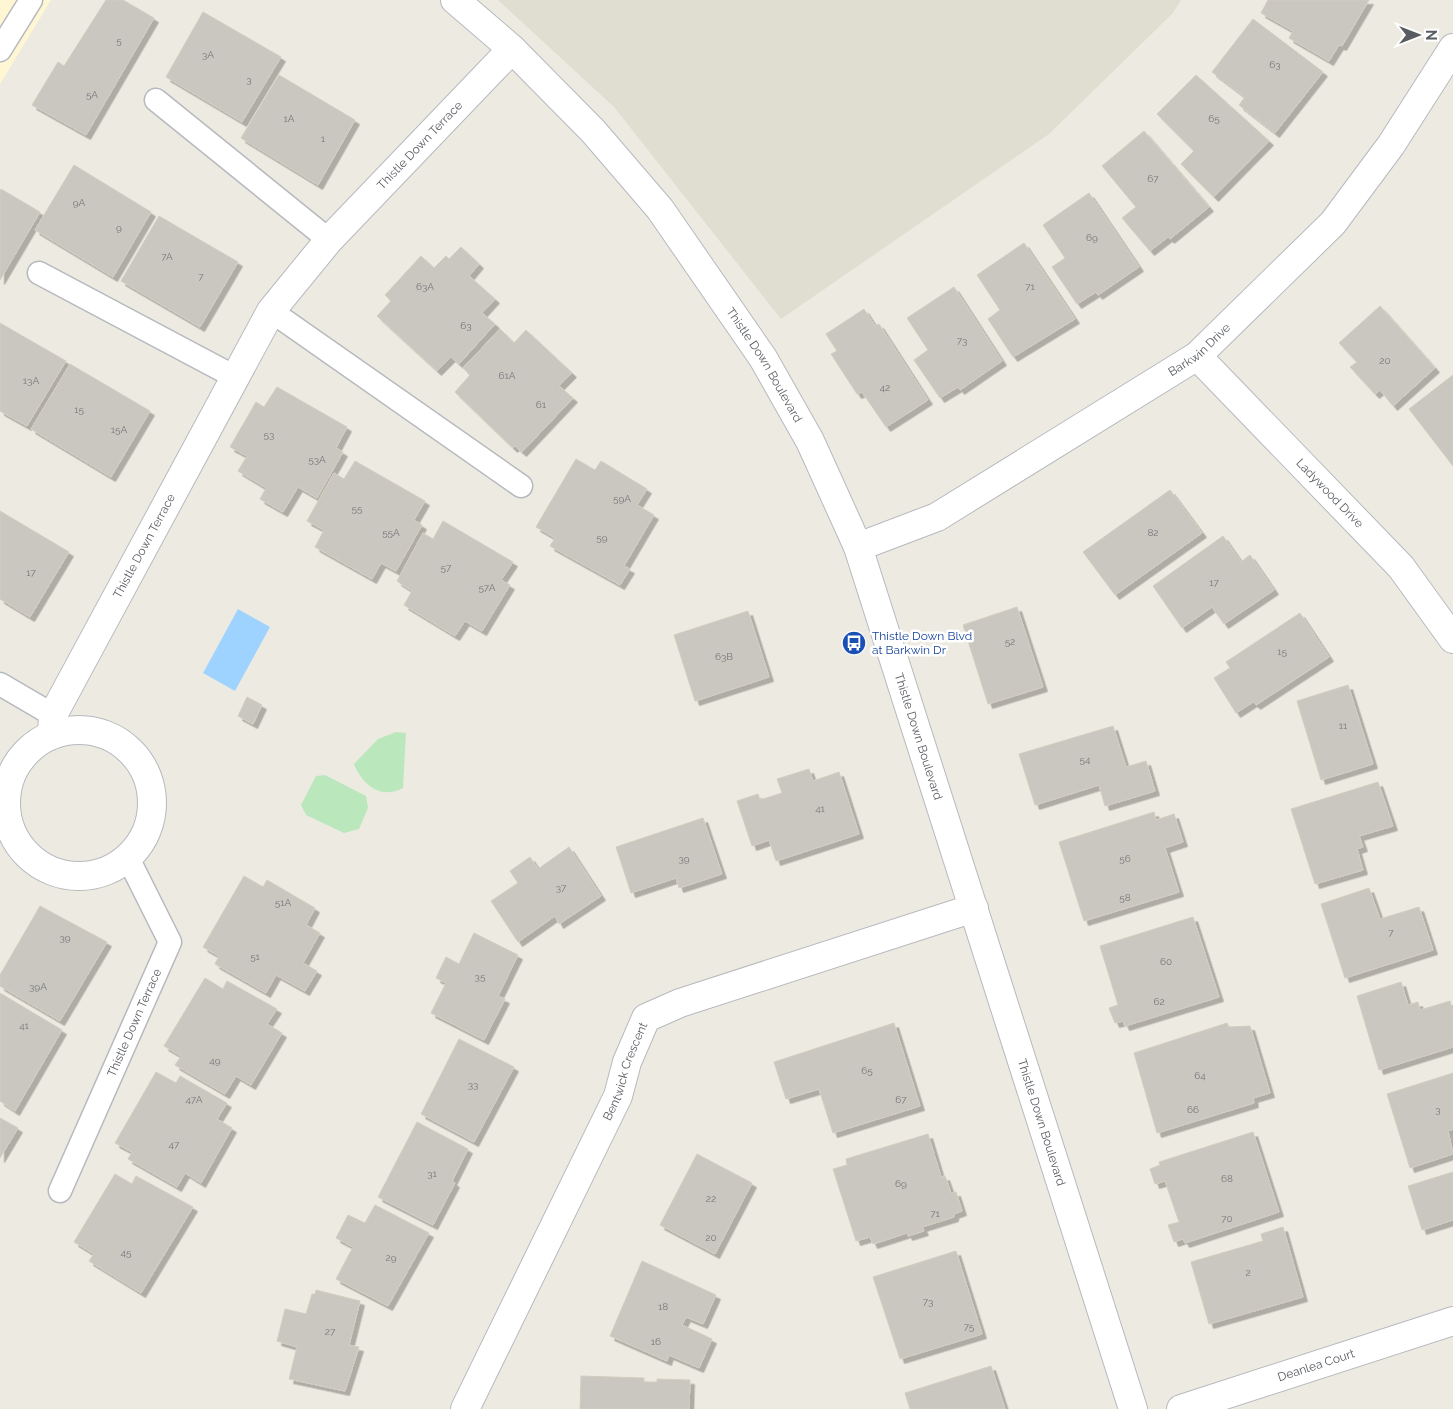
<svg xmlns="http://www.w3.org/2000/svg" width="1453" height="1409" font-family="Raleway,sans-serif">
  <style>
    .commercial { fill: #fff6d4 }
    .education { fill: #e0ddd1 }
    .green { fill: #bbe7bc }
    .water { fill: #9fd3ff }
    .building { fill: #cac7c0; stroke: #d2cdbf; filter: url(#shadow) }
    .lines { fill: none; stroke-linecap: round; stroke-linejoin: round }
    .service-casing { stroke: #b6b9be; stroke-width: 25 }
    .minor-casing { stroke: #b6b9be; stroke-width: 30 }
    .service { stroke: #fff; stroke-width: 22 }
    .minor { stroke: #fff; stroke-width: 28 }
    .labels { text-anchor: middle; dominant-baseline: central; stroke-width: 5; stroke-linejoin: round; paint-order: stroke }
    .number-label { font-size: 10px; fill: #75787a }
    .street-label { font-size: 12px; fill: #595d63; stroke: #fff }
    .transit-label { font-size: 12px; fill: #164399; stroke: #fff; text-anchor: start }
  </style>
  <defs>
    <filter id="shadow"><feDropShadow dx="4.5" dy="4.5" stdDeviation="0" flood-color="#0004"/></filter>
  </defs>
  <rect width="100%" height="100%" fill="#edebe1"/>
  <polygon class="commercial" points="0,0 51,0 0,84"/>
  <polygon class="education" points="498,0 1181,0 1173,13 1049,134 781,319 614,107"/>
  <g class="green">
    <path d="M396 732 406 733 403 788C381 800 362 785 354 764L378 739Z"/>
    <polygon points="325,775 366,796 368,808 359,829 344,833 306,815 301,805 316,776"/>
  </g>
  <polygon class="water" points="238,609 270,627 235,691 203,673"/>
  <g class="building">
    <polygon points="106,0 123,0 154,18 86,135 32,105 58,62 64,66"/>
    <polygon points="1268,0 1369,0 1342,46 1339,45 1329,61 1289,38 1293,31 1261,13"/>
    <polygon points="203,12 281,57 242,122 166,77"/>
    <polygon points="1253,19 1323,72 1275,133 1239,105 1245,97 1212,72"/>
    <polygon points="279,75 355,120 318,185 241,138"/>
    <polygon points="1196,75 1269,141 1214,197 1181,164 1194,151 1157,114"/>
    <polygon points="1144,131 1209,207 1170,239 1168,237 1150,251 1122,218 1136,207 1102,166"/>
    <polygon points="74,165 151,212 113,277 35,230"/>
    <polygon points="1,189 40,212 0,280 0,191"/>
    <polygon points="1089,193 1139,267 1098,295 1096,292 1077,304 1052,267 1065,258 1043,225"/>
    <polygon points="159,216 238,262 200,327 121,281"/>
    <polygon points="1024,243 1075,319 1013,357 988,319 1000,310 977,275"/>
    <polygon points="461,247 479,264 469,276 495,299 482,313 495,324 459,364 451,357 437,371 377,316 391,301 385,295 421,256 434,268 446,256 449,259"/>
    <polygon points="954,287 1002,361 960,390 958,387 940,398 914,360 928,350 907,318"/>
    <polygon points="1380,306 1435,368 1393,406 1380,390 1375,394 1350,367 1357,362 1339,343"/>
    <polygon points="864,309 875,326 879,324 928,400 886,427 862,392 857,394 831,354 837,351 826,334"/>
    <polygon points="0,323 66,361 27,426 0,411"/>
    <polygon points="500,329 514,343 526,330 572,373 559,386 573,398 522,452 515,446 513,448 455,392 470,375 463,368"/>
    <polygon points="70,364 150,411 111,477 31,429"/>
    <polygon points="1453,375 1453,466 1409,409"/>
    <polygon points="277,387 347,427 336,448 343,452 317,498 298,487 283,512 260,499 266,488 238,471 247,456 230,447 256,402 264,407"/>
    <polygon points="576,459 595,470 601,461 647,489 637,505 654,515 624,566 630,569 620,585 550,546 555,538 536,527"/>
    <polygon points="355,461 425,501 414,520 422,525 396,571 381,563 372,579 315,547 324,530 307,521 334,473 344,479"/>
    <polygon points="1170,490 1202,533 1115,595 1083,552"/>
    <polygon points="0,511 69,552 30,617 0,599"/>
    <polygon points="443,521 513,562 501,580 510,585 482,631 465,621 455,636 404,605 412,591 397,581 423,533 433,539"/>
    <polygon points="1223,536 1241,562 1250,555 1274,590 1224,624 1212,607 1182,628 1153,586"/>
    <polygon points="1017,607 1043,687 988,704 963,625"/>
    <polygon points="748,611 769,677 695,701 674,635"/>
    <polygon points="1300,613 1329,657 1256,705 1253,702 1236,713 1214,678 1230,668 1226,662"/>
    <polygon points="1348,685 1373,764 1321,780 1297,701"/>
    <polygon points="247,697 262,705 253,724 238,716"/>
    <polygon points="1113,726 1126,767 1146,761 1155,791 1105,806 1099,785 1035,805 1019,754"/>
    <polygon points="809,769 813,781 839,772 859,834 776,861 769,840 752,846 737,801 758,794 760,800 782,793 777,779"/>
    <polygon points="1378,782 1393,826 1359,836 1363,847 1357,849 1363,870 1315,884 1291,809"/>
    <polygon points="1154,812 1156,820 1174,814 1183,842 1165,848 1179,892 1084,921 1059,842"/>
    <polygon points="703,818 722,874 679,888 676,878 631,893 616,847"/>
    <polygon points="569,847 601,896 559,924 555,916 518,942 491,901 518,883 510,871 530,857 538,869"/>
    <polygon points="244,876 263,887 267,880 315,908 306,925 320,933 303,963 317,971 305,991 276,975 266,993 215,964 219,956 203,947"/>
    <polygon points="1369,888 1380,919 1419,907 1433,950 1345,978 1321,904"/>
    <polygon points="40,906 107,942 60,1021 0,986 0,975"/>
    <polygon points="1193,917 1219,997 1125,1026 1123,1021 1115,1023 1109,1008 1118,1005 1100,946"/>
    <polygon points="474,933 518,955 498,996 505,999 484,1040 431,1013 446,983 436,978 446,957 459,964"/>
    <polygon points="205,978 223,989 227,981 277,1009 267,1024 282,1033 251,1085 236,1076 225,1094 175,1065 181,1056 164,1046"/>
    <polygon points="1401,982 1408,1005 1418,1002 1420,1010 1450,1001 1453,1012 1453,1047 1379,1070 1357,996"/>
    <polygon points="0,993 62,1030 15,1111 0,1101"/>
    <polygon points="894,1023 920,1106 833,1133 819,1089 786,1099 774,1062"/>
    <polygon points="1227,1023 1229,1027 1250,1026 1270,1093 1253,1098 1254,1103 1157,1133 1134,1053"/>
    <polygon points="459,1039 514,1067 474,1142 421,1114"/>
    <polygon points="156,1072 176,1083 180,1076 227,1103 217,1119 232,1128 201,1183 185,1173 177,1187 128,1159 132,1152 115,1143"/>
    <polygon points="1453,1073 1453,1129 1448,1131 1453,1154 1410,1168 1387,1094"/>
    <polygon points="0,1118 18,1128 0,1158"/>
    <polygon points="417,1122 468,1149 452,1181 455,1183 433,1225 378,1197"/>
    <polygon points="1253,1132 1279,1212 1185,1243 1183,1239 1174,1242 1168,1225 1179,1222 1165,1181 1155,1184 1150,1169 1160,1165 1159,1162"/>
    <polygon points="928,1134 941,1177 945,1176 951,1193 956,1192 962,1211 954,1214 954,1217 922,1227 924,1231 908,1236 907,1233 873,1244 870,1237 856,1241 833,1169 847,1165 846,1159"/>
    <polygon points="697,1154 752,1183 715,1254 660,1225"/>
    <polygon points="1453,1172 1453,1220 1422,1230 1408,1186"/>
    <polygon points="115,1174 132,1184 136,1176 193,1207 141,1293 89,1261 94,1254 74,1242"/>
    <polygon points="375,1205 429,1233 388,1306 336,1279 353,1247 336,1238 348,1215 365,1223"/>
    <polygon points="1283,1227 1303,1297 1209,1324 1191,1262 1263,1241 1261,1234"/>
    <polygon points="956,1251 982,1334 900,1359 873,1277"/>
    <polygon points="642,1261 716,1295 703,1324 686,1317 682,1325 712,1339 699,1368 669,1355 667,1361 610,1336"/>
    <polygon points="316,1290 360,1301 349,1345 359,1347 345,1391 289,1379 297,1347 277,1341 285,1309 306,1314 312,1294 315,1294"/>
    <polygon points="991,1366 1005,1409 910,1409 905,1393"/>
    <polygon points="581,1376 644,1378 644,1382 657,1382 657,1379 690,1380 689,1409 580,1409"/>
  </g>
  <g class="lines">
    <g class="service-casing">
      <g id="service">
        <polyline points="0,50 31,0"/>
        <polyline points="156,100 329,240"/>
        <polyline points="39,273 235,377"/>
        <polyline points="271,311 521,486"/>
        <polyline points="0,684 53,715"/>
        <polyline points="0,812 7,810"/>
        <path id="s1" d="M60 1191 170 942 128 858"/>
      </g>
    </g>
    <g class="minor-casing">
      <g id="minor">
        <path id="s2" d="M455 0 512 49 593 131 660 209 763 358 810 441 858 547 1133 1409"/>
        <path id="s3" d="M1197 356 1401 567 1453 639"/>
        <path id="s4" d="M858 547 937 517 1197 356 1333 223 1391 145 1453 48"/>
        <circle cx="79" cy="803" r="73"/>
        <path id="s5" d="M52 735 53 715 271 311 329 240 512 49"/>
        <path id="s6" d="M465 1409 618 1096 627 1062 646 1018 680 1003 974 908"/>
        <path id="s7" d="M1181 1409 1453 1321"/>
      </g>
    </g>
    <use href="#service" class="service"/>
    <use href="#minor" class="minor"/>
  </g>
  <defs>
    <g id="bus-disc" transform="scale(1.25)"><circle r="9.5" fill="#1a4fb4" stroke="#fff"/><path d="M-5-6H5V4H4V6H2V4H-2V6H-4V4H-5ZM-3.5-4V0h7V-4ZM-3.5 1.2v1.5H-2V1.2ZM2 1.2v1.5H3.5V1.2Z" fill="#fff"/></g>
  </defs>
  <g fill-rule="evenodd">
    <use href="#bus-disc" x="854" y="643"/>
  </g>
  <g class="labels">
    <g class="number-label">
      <text x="119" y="40">5</text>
      <text x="208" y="54">3A</text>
      <text x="1275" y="64">63</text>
      <text x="249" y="79">3</text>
      <text x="92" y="94">5A</text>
      <text x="289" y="118">1A</text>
      <text x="1214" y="118">65</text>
      <text x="323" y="138">1</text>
      <text x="1153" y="178">67</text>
      <text x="79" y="202">9A</text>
      <text x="119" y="227">9</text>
      <text x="1092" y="237">69</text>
      <text x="167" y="256">7A</text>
      <text x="201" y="276">7</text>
      <text x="425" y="286">63A</text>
      <text x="1030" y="286">71</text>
      <text x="466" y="325">63</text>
      <text x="962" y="340">73</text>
      <text x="1385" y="360">20</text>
      <text x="507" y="375">61A</text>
      <text x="31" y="380">13A</text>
      <text x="885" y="387">42</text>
      <text x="541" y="404">61</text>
      <text x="79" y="409">15</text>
      <text x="119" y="429">15A</text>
      <text x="269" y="434">53</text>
      <text x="317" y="459">53A</text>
      <text x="622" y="498">59A</text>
      <text x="357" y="508">55</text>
      <text x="391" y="532">55A</text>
      <text x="1153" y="532">82</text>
      <text x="602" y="537">59</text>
      <text x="446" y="567">57</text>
      <text x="31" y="572">17</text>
      <text x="1214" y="582">17</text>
      <text x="487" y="587">57A</text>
      <text x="1010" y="641">52</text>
      <text x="1282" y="651">15</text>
      <text x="724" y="656">63B</text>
      <text x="1343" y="725">11</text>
      <text x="1085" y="759">54</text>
      <text x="820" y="808">41</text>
      <text x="684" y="858">39</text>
      <text x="1125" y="858">56</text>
      <text x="561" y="887">37</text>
      <text x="1125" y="897">58</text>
      <text x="283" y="902">51A</text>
      <text x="1391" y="932">7</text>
      <text x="65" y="937">39</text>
      <text x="255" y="956">51</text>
      <text x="1166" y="961">60</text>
      <text x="480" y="976">35</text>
      <text x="38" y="986">39A</text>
      <text x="1159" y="1001">62</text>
      <text x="24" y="1025">41</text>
      <text x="215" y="1060">49</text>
      <text x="867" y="1070">65</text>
      <text x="1200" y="1075">64</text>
      <text x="473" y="1084">33</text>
      <text x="194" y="1099">47A</text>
      <text x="901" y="1099">67</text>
      <text x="1193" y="1109">66</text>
      <text x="1438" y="1109">3</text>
      <text x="174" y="1144">47</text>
      <text x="432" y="1173">31</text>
      <text x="1227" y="1178">68</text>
      <text x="901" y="1183">69</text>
      <text x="711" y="1198">22</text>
      <text x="935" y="1213">71</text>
      <text x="1227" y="1218">70</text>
      <text x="711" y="1237">20</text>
      <text x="126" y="1252">45</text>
      <text x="391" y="1257">29</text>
      <text x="1248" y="1272">2</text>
      <text x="928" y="1301">73</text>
      <text x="663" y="1306">18</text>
      <text x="969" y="1326">75</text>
      <text x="330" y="1331">27</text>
      <text x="656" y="1341">16</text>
    </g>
    <g class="street-label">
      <text stroke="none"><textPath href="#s5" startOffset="702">Thistle Down Terrace</textPath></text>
      <text stroke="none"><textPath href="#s4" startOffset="396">Barkwin Drive</textPath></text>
      <text stroke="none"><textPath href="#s2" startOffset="481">Thistle Down Boulevard</textPath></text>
      <text stroke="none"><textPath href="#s3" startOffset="191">Ladywood Drive</textPath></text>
      <text stroke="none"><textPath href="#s5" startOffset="212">Thistle Down Terrace</textPath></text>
      <text stroke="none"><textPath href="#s2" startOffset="885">Thistle Down Boulevard</textPath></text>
      <text stroke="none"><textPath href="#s1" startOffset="184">Thistle Down Terrace</textPath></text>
      <text stroke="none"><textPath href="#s6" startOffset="374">Bentwick Crescent</textPath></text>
      <text stroke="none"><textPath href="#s2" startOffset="1290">Thistle Down Boulevard</textPath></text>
      <text stroke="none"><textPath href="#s7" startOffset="142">Deanlea Court</textPath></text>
    </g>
    <g class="transit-label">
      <text x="872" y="636">Thistle Down Blvd<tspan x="872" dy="14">at Barkwin Dr</tspan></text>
    </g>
  </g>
  <g transform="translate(1418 35) rotate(90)" stroke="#ffffff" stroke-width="4" paint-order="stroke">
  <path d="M0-4L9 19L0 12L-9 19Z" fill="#595d63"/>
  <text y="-8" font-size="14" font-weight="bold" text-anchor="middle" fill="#595d63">N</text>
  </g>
</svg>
